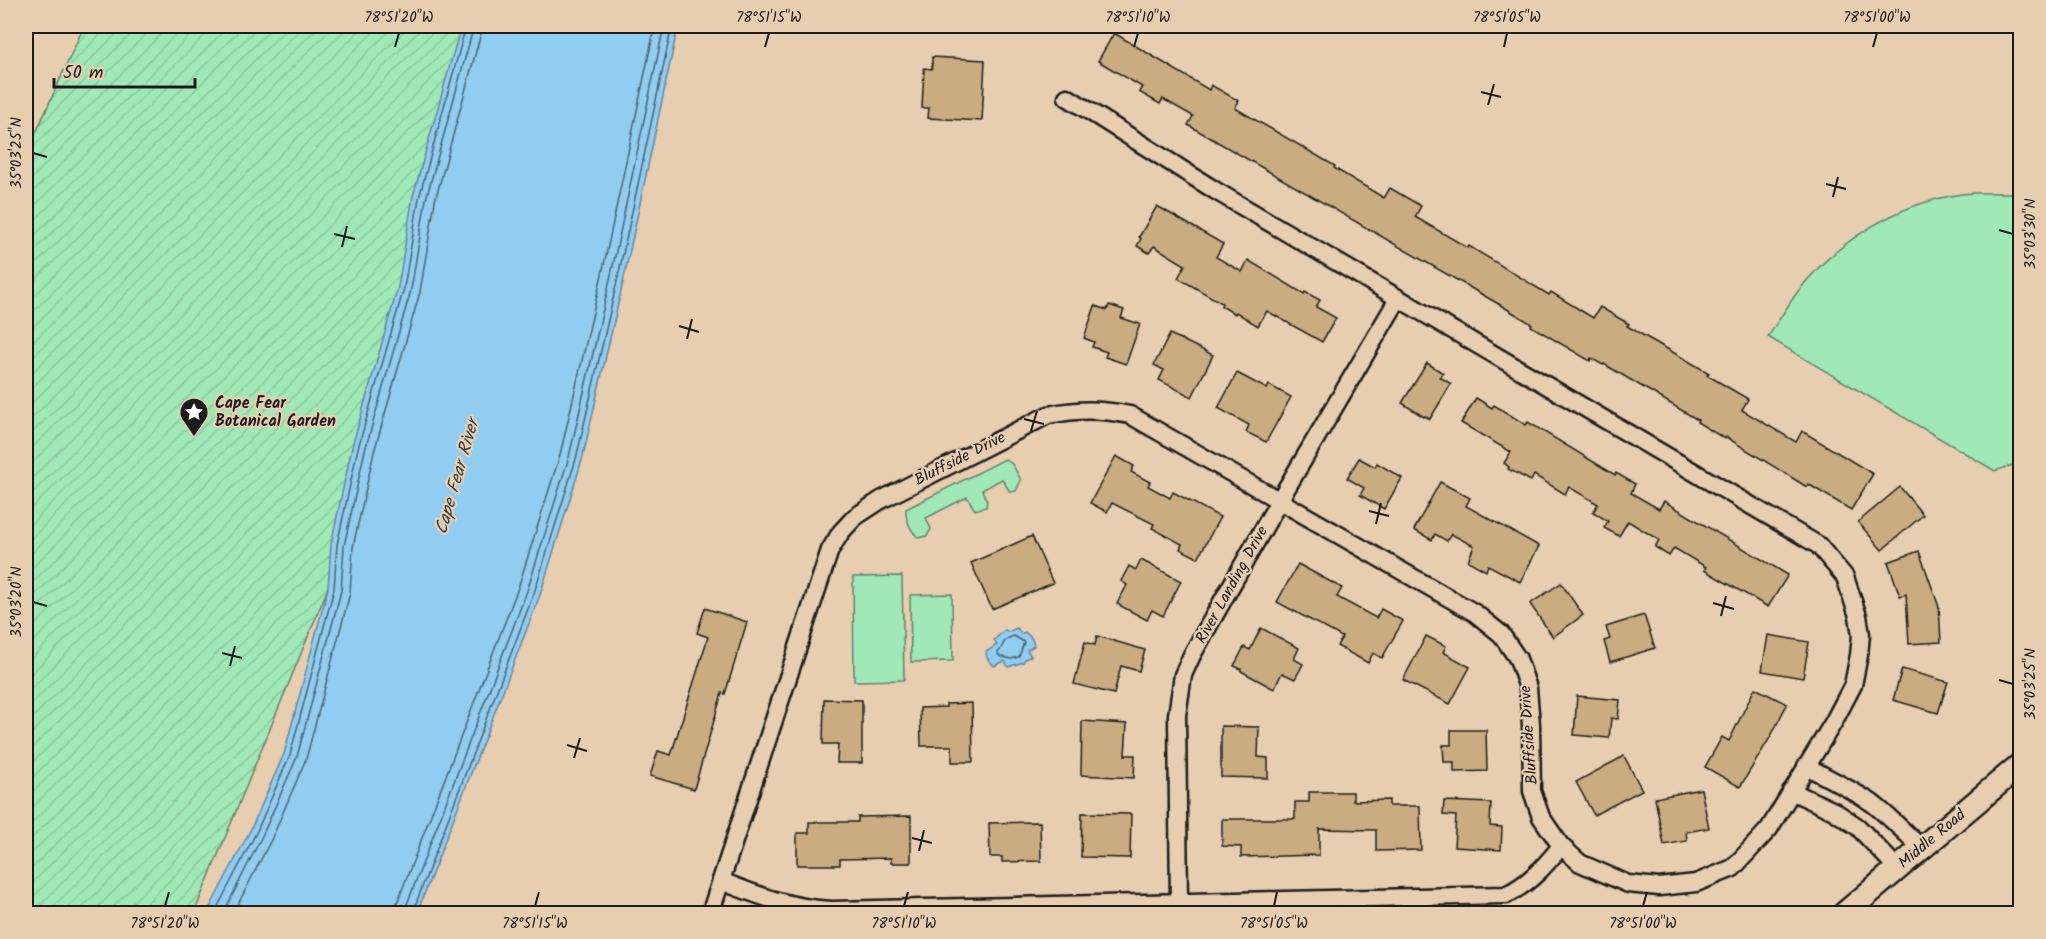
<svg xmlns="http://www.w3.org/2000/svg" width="2046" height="939" font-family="Kalam,sans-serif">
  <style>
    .grass { fill: #a0e8b6; stroke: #5e8269; stroke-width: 1.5 }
    .garden { fill: url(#garden-furrows); stroke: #5e8269; stroke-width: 1.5 }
    .water { fill: #91cdf1; stroke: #62869c; stroke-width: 1.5 }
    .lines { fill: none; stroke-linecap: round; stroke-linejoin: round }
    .shore { stroke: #4b6371; stroke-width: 1.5 }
    .building { fill: #caac81; stroke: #1c1c1c; stroke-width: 1.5 }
    .street-casing { stroke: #1c1c1c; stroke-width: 21 }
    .secondary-casing { stroke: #1c1c1c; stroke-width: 27 }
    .street { stroke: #e8ceb0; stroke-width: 16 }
    .secondary { stroke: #e8ceb0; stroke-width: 22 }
    .ticks { fill: none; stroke: #1c1c1c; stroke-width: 2 }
    .labels { text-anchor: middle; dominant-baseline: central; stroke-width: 4.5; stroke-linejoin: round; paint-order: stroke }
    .poi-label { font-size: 16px; font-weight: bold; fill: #1c1c1c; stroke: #e8ceb0; text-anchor: start }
    .street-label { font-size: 16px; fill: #1c1c1c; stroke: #e8ceb0 }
    .water-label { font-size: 18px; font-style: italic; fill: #333f47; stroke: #e8ceb0 }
    .neatline { fill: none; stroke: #1c1c1c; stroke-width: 2 }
    .ticks-label { font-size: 15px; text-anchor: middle; fill: #1c1c1c }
  </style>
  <defs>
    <pattern id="garden-furrows" width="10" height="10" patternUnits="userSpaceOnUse" patternTransform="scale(1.5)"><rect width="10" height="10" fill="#a0e8b6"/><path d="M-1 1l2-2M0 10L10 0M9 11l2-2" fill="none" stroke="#89c69c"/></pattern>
  </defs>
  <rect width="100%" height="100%" fill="#e8ceb0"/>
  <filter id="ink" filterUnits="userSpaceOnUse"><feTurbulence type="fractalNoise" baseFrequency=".0167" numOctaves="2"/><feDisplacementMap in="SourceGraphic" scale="12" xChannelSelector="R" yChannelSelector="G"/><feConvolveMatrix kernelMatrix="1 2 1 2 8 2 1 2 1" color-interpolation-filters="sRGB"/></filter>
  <g filter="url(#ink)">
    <g class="grass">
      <path d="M2013 193 2020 194V453L2013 465 1995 471 1768 337C1777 323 1786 308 1796 294 1835 242 1897 203 1962 194 1979 192 1997 193 2013 193Z"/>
      <path d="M1005 459 1012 464 1021 480 1016 491 1010 492 1002 479 982 490 987 501 986 507 975 510 967 497 926 518 931 529 927 536 919 538C911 532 905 519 906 509Z"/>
      <polygon points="902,576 904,680 854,681 853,577"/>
      <polygon points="952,594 953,661 911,662 910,595"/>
    </g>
    <polygon class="garden" points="84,26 462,26 328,588 194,913 26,914 26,155"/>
    <g class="water">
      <polygon points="461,26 678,26 624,278 582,460 540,595 417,913 207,913 251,829 284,754 328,588 331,544 352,447 398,287 413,196"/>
      <polygon points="1017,628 1021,634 1025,632 1032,639 1034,646 1027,650 1031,656 1025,659 1023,662 1008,667 1005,661 994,666 987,658 986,652 997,645 994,640 1005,630 1008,632"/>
    </g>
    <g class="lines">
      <g class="shore">
        <path d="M1014 636 1024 642 1019 657 1011 659 999 656 998 653C1006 644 1000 640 1014 636Z"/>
        <polyline points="214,914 257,831 290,755 334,589 337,545 358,448 404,288 419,198 466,26"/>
        <polyline points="223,914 263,834 297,757 341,591 344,546 365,450 411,290 426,199 474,26"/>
        <polyline points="233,914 272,838 306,759 350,593 353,547 374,452 420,292 435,201 483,26"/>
        <polyline points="396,914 397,903 518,588 560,455 602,274 655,26"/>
        <polyline points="405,914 406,907 527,591 569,457 611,275 664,26"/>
        <polyline points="412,914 534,593 576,459 618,277 672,26"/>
      </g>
    </g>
    <g class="building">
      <polygon points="1114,33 1209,90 1211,85 1239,101 1235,108 1335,166 1334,168 1384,198 1390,188 1421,206 1415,217 1468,248 1469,246 1549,295 1551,292 1593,318 1600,307 1629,324 1627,326 1709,373 1707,375 1748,399 1742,410 1796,442 1802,431 1873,474 1851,510 1808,484 1807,487 1726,437 1725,439 1697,422 1698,420 1604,364 1603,365 1591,358 1590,361 1531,326 1532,324 1502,306 1188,125 1193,116 1163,99 1160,104 1139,92 1142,87 1098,61"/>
      <polygon points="932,57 985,60 982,121 928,118 929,108 922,108 924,68 932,69"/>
      <polygon points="1157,206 1223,244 1216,257 1242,272 1248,260 1304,294 1305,292 1320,300 1316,307 1336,318 1322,342 1267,311 1258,326 1236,312 1235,314 1221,306 1222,303 1178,278 1185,265 1154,246 1149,253 1137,246 1141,239 1139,237"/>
      <polygon points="1109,305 1124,310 1121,318 1140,324 1126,364 1105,357 1107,352 1092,347 1094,342 1084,338 1095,306 1107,310"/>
      <polygon points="1170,334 1213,355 1192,397 1159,380 1164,370 1154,365"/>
      <polygon points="1427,363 1443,373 1440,377 1451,384 1430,419 1425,416 1424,417 1402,403"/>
      <polygon points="1237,373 1267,389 1269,385 1291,397 1266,442 1246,432 1249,425 1218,408"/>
      <polygon points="1476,398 1492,408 1494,405 1526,425 1528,422 1615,475 1616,473 1635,484 1631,493 1659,509 1664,501 1788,575 1768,607 1704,570 1706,567 1674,548 1669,556 1655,547 1659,540 1628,521 1619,536 1604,528 1608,521 1593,512 1598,504 1569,487 1565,494 1534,475 1531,481 1508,469 1509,467 1504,463 1511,452 1461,423"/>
      <polygon points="1116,456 1134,466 1131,472 1150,482 1148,486 1170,498 1173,492 1220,517 1198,558 1180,549 1182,544 1152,528 1154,524 1112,503 1107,512 1090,503"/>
      <polygon points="1359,458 1375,467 1377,463 1402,478 1384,509 1360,495 1364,488 1347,478"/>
      <polygon points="1440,482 1470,498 1466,506 1539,546 1520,582 1488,565 1486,571 1468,561 1474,546 1451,534 1447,541 1435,534 1432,540 1414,530"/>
      <polygon points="1900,487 1923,515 1882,550 1858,522"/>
      <polygon points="1032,536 1053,583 992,609 971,563"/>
      <polygon points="1919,551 1939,607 1941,642 1909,644 1906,594 1900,596 1888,562"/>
      <polygon points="1141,560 1181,581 1163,616 1152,610 1147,620 1117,604 1127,585 1121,581 1129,566 1136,570"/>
      <polygon points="1298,564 1342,588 1337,597 1376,618 1381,609 1403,621 1382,658 1373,653 1368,663 1337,646 1342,637 1277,602"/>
      <polygon points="1561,583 1583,615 1553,637 1530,604"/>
      <polygon points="705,608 747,622 725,694 722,693 694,789 650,776 658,751 671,755 708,637 697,633"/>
      <polygon points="1644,615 1655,648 1610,662 1604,641 1610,639 1606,627"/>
      <polygon points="1261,628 1299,648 1294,659 1303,664 1295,679 1282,673 1274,689 1241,671 1241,669 1234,666 1244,647 1250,650"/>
      <polygon points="1768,635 1809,642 1803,678 1762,671"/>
      <polygon points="1097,636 1145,650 1139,671 1121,666 1114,694 1074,684 1085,642 1095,645"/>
      <polygon points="1426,636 1446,646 1443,652 1470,667 1450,704 1403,680"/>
      <polygon points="1902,669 1948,682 1938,713 1893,700"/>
      <polygon points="1755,688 1787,704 1771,736 1740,787 1705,767 1722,737 1729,741"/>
      <polygon points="1577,696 1620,700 1618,719 1611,718 1609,738 1574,735"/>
      <polygon points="824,699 862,700 862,763 837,763 838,744 823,744"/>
      <polygon points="972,703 973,762 952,762 952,746 921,746 920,708 946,707 946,704"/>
      <polygon points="1082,721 1127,724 1125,755 1135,755 1134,778 1081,775"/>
      <polygon points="1221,726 1259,727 1258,757 1268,758 1268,778 1221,777"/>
      <polygon points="1451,730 1486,730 1487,771 1454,772 1454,762 1444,762 1443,745 1451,745"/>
      <polygon points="1624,756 1642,790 1594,815 1576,782"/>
      <polygon points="1701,789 1709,828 1686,832 1687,841 1664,845 1655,798"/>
      <polygon points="1309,792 1353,792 1353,801 1389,800 1389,806 1420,806 1421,850 1376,851 1376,830 1319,829 1319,855 1241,857 1241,847 1222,846 1222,819 1295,819 1295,802 1309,802"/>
      <polygon points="1444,801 1491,803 1490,826 1502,827 1501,850 1454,847 1456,816 1443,815"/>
      <polygon points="1082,813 1131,814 1130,858 1081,857"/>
      <polygon points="911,816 911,863 891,863 891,858 840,859 840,865 797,865 797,833 809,833 809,822 858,822 858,817"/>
      <polygon points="1040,822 1041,861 1002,862 1002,857 990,857 989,823"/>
    </g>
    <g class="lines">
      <g class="street-casing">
        <g id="street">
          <path d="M1806 766C1828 778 1851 789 1872 803 1890 817 1905 832 1921 848"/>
          <polyline points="1791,791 1834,811 1858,827 1897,868"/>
          <path d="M721 881C759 896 791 908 832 910L1506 895C1530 883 1545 866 1561 846"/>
          <polyline points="1179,902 1177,715 1183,675 1192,655 1279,501 1398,299"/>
          <path d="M710 914 830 550 841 532 855 517 881 500 1048 415C1078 409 1100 409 1130 415L1475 613 1501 634 1518 659 1528 688 1531 725 1532 791 1541 817 1561 846 1580 863 1628 884 1659 887 1696 883 1733 868 1769 829 1833 723 1853 685 1859 655 1861 635 1858 616 1845 577 1818 545 1216 191 1067 97"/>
        </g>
      </g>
      <g class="secondary-casing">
        <polyline id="secondary" points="1844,914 2020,765"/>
      </g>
      <use href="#street" class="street"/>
      <use href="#secondary" class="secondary"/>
    </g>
  </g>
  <path class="ticks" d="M395 47 399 33M765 47 769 33M1134 47 1138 33M1504 47 1507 33M1873 47 1877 33M1481 92 1501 97M1488 105 1494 84M33 153 47 157M1826 184 1846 189M1833 197 1838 177M1999 230 2013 234M334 234 355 239M342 247 347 226M679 326 699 332M687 339 692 319M1024 419 1044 424M1031 431 1037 411M1369 511 1389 516M1376 524 1381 503M33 602 47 606M1713 603 1734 609M1721 616 1726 596M222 653 242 658M230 666 235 646M1999 680 2013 684M567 745 587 751M574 758 580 738M912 838 932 843M919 851 924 830M165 906 169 892M535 906 539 892M904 906 908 892M1274 906 1277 892M1643 906 1647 892"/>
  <defs>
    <g id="sight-pin" transform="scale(1.5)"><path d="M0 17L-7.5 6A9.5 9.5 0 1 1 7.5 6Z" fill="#1c1c1c" stroke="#e8ceb0"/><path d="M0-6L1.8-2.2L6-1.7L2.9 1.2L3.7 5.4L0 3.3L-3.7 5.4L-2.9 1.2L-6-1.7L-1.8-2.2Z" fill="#fff"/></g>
  </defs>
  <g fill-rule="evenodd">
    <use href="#sight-pin" x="194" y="412"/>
  </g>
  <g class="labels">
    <g class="poi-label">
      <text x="215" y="403">Cape Fear<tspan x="215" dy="18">Botanical Garden</tspan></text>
    </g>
    <g class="street-label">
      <text transform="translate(960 459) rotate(-27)">Bluffside Drive</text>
      <text transform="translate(1232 585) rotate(-61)">River Landing Drive</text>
      <text transform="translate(1529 735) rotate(-94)">Bluffside Drive</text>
      <text transform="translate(1932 839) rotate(-40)">Middle Road</text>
    </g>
    <g class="water-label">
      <text transform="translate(458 477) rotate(-74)">Cape Fear River</text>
    </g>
  </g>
  <rect width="2046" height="939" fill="none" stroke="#e8ceb0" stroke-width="66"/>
  <path d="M54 78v9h141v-9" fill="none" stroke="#1c1c1c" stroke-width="3"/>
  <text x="63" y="78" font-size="18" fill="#1c1c1c" stroke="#e8ceb0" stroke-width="4.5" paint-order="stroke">50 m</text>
  <rect x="33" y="33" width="1980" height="873" class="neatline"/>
  <g class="ticks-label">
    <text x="399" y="22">78°51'20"W</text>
    <text x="769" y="22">78°51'15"W</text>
    <text x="1138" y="22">78°51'10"W</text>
    <text x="1507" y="22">78°51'05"W</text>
    <text x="1877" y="22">78°51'00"W</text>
    <text transform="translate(16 153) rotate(-90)" y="5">35°03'25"N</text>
    <text transform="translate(2030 234) rotate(-90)" y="5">35°03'30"N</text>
    <text transform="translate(16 602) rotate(-90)" y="5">35°03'20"N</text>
    <text transform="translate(2030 684) rotate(-90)" y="5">35°03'25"N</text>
    <text x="165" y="928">78°51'20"W</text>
    <text x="535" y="928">78°51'15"W</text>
    <text x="904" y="928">78°51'10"W</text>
    <text x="1274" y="928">78°51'05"W</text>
    <text x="1643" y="928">78°51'00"W</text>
  </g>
</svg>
